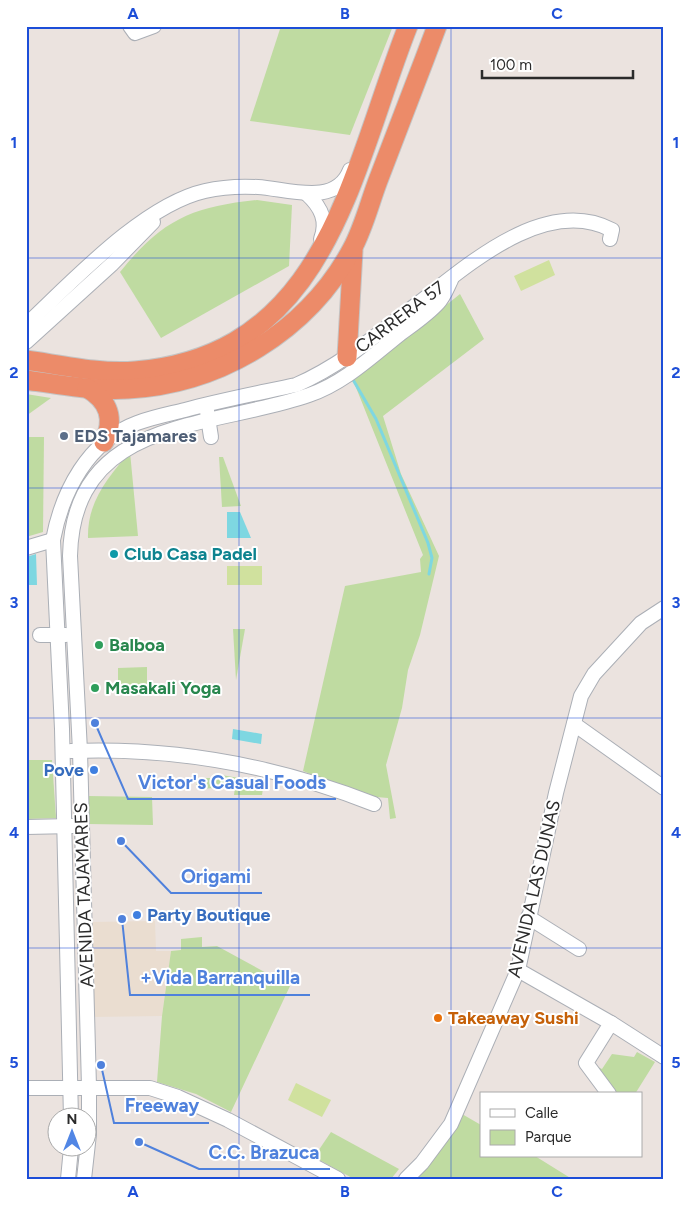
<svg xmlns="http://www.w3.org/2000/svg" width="690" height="1205" font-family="Figtree,sans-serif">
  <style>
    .education { fill: #eaddd0 }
    .green { fill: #bfdba1 }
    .pitch { fill: #d0e19e }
    .water { fill: #7ed7e1 }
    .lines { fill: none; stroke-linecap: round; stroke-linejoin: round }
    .stream { stroke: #7ed7e1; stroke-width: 3 }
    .minor-casing { stroke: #abafb6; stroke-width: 16 }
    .highway-casing { stroke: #c4c4c4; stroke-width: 21 }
    .minor { stroke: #fff; stroke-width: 14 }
    .highway { stroke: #ec8b69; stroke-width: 19 }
    .grid { fill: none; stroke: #1d4ed8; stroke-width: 1; stroke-opacity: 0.55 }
    .service-dot { fill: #5c6f8a; stroke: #fff; stroke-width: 2 }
    .culture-dot { fill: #0f9aa8; stroke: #fff; stroke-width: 2 }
    .leisure-dot { fill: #2e9e5b; stroke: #fff; stroke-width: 2 }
    .shop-dot { fill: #3f7fe0; stroke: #fff; stroke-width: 2 }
    .food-dot { fill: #e8710a; stroke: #fff; stroke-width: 2 }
    .labels { text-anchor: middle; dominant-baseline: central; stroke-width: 4; stroke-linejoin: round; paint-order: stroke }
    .street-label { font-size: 18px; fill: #2b2b2b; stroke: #fff }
    .service-label { font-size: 18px; font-weight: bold; fill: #4e5e75; stroke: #fff; text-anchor: start }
    .culture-label { font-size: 18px; font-weight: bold; fill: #0d838f; stroke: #fff; text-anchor: start }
    .leisure-label { font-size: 18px; font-weight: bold; fill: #27864d; stroke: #fff; text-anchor: start }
    .shop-label { font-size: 18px; font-weight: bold; fill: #366cbe; stroke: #fff; text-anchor: end }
    .food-label { font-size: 18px; font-weight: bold; fill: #c56008; stroke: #fff; text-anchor: start }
    .leader { fill: none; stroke: #4f81dc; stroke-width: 2 }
    .callout-dot { fill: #4f81dc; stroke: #fff; stroke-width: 2 }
    .callout-label { font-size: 19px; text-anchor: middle; font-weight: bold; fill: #4f81dc; stroke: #fff; stroke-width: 4; stroke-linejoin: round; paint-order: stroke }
    .neatline { fill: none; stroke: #1d4ed8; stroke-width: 2 }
    .grid-label { font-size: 16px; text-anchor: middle; font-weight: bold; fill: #1d4ed8 }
  </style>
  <rect width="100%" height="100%" fill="#ebe3df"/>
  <polygon class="education" points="155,921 156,951 171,951 162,1016 92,1017 91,922"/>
  <g class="green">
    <polygon points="281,26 393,26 350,135 250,121"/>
    <path d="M257 200 292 205 289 266 161 338 120 272C162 220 191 207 257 200Z"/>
    <polygon points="460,294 484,339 383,416 401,474 439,556 420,635 408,670 402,708 386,765 396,818 390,819 388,798 365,796 303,771 345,586 421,572 420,559 423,555 353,380"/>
    <polygon points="26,394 51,398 26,416"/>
    <polygon points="26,437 44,437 43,532 26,537"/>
    <path d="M130 452 138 536 88 538C87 502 108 477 130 452Z"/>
    <polygon points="219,457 223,457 241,506 222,507"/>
    <polygon points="233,629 245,629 236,680"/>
    <polygon points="147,667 147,693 118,694 118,668"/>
    <polygon points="26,760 52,760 56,818 26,819"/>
    <polygon points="215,774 264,782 262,795 234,795 235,787 197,789 196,778 214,778"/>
    <polygon points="88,796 152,797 153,825 88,824"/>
    <polygon points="202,937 202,947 217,946 290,986 231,1112 196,1094 157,1082 162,1016 171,951 181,950 181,939"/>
    <polygon points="637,1052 655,1062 635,1094 607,1094 590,1063 602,1069 612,1054 634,1057"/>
    <polygon points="462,1114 481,1125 481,1156 535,1156 572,1179 414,1179"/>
    <polygon points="331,1132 399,1169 391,1179 354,1179 314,1157"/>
  </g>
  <g class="pitch">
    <polygon points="549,260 555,275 521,291 514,276"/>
    <rect x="227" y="566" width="35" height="19"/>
    <polygon points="296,1083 331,1100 322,1117 288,1100"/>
  </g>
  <g class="water">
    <polygon points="227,512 240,512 251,538 227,538"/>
    <polygon points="36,554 37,585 26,585 26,557"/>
    <polygon points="233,729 262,734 261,744 232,739"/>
  </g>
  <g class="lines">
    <polyline class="stream" points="352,378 376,419 428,543 432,558 429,574"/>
    <g class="minor-casing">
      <g id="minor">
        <polyline points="130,26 135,33 154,26"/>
        <path d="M307 194C321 207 328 221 321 239"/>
        <path d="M26 325C72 282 143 205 205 191 222 187 240 186 258 187 288 189 336 207 350 170"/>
        <polyline points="26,342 112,264 153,222"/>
        <polyline points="207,411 211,437"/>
        <polyline points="26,548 53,540"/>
        <polyline points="40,635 66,635"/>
        <polyline points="574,724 664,788"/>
        <path d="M71 751C175 747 277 766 374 804"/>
        <polyline points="26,827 73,826"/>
        <polyline points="528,917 579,949"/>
        <polyline points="518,970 611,1023 664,1057"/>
        <polyline points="26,1088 150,1088 178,1097 228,1120 338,1179"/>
        <polyline points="609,1094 586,1063 611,1023"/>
        <path d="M71 1118 62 729 53 540C62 492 88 441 137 423 153 417 169 414 185 410 222 400 259 393 296 385 342 365 380 332 420 302 468 265 546 195 612 230L610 239"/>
        <polyline points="68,1179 71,1148"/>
        <path d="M84 1179 89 1134V1087L80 751 70 556C73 416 212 429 309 395 344 383 371 357 400 334 412 325 427 315 438 303 444 297 447 288 451 280"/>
        <polyline points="406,1179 422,1163 451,1124 518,970 556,793 581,696 594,674 641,623 664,608"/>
      </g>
    </g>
    <g class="highway-casing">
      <g id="highway">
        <polyline points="347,357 353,251"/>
        <path d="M26 360C61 365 100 374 135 371 328 355 350 173 408 26"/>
        <path d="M26 380C60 385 94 391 128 389 220 384 308 331 352 249 364 227 370 201 379 178 398 128 418 77 437 26"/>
        <path d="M87 388C109 401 115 419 104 442"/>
      </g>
    </g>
    <use href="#minor" class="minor"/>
    <use href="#highway" class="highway"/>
  </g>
  <path class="grid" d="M239 26V1179M451 26V1179M26 258H664M26 488H664M26 718H664M26 948H664"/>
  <circle class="service-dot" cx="64" cy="436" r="5"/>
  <circle class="culture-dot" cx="114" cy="554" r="5"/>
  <g class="leisure-dot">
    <circle cx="99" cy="645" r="5"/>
    <circle cx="95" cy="688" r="5"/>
  </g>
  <g class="shop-dot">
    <circle cx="94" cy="770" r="5"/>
    <circle cx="137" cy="915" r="5"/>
  </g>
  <circle class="food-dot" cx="438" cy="1018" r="5"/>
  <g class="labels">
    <g class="street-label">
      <text transform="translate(400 317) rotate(-37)">CARRERA 57</text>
      <text transform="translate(534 889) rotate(-77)">AVENIDA LAS DUNAS</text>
      <text transform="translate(84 895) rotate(-92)">AVENIDA TAJAMARES</text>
    </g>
    <g class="service-label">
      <text x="74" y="436">EDS Tajamares</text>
    </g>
    <g class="culture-label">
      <text x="124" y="554">Club Casa Padel</text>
    </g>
    <g class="leisure-label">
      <text x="109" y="645">Balboa</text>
      <text x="105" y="688">Masakali Yoga</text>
    </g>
    <g class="shop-label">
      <text x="84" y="770">Pove</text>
      <text x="147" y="915" text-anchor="start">Party Boutique</text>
    </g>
    <g class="food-label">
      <text x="448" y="1018">Takeaway Sushi</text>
    </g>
  </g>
  <path class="leader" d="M95 723L128 799H336M121 841L171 893H262M122 919L130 995H310M101 1065L114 1123H209M139 1142L199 1169H330"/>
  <g class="callout-dot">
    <circle cx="95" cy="723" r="5"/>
    <circle cx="121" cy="841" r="5"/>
    <circle cx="122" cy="919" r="5"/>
    <circle cx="101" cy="1065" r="5"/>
    <circle cx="139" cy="1142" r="5"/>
  </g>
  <g class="callout-label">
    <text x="232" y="789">Victor's Casual Foods</text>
    <text x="216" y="883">Origami</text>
    <text x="220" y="984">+Vida Barranquilla</text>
    <text x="162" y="1112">Freeway</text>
    <text x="264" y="1159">C.C. Brazuca</text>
  </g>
  <rect width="690" height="1205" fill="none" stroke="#ffffff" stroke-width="55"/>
  <rect x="480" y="1092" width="162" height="65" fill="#ffffff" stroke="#aaaaaa"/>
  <rect x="490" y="1109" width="25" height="8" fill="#ffffff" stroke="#aaaaaa"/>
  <text x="525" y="1118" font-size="15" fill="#2b2b2b">Calle</text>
  <rect x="490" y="1130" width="25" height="15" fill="#bfdba1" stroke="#aaaaaa"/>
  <text x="525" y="1142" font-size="15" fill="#2b2b2b">Parque</text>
  <g transform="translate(72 1132)"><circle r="24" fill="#ffffff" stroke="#aaaaaa"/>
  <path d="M0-4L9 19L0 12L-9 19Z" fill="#5186e5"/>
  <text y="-8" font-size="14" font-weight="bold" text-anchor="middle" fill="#2b2b2b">N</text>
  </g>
  <path d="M482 70v8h151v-8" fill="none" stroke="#2b2b2b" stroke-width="2.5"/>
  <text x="490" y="70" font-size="15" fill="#2b2b2b" stroke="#ffffff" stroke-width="4" paint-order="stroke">100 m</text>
  <rect x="28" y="28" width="634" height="1150" class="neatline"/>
  <g class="grid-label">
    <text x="133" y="19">A</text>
    <text x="345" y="19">B</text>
    <text x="557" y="19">C</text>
    <text x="14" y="148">1</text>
    <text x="676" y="148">1</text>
    <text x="14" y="378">2</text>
    <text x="676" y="378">2</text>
    <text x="14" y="608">3</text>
    <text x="676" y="608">3</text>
    <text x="14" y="838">4</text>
    <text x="676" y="838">4</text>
    <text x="14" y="1068">5</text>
    <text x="676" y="1068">5</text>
    <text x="133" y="1197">A</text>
    <text x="345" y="1197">B</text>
    <text x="557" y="1197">C</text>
  </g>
</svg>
